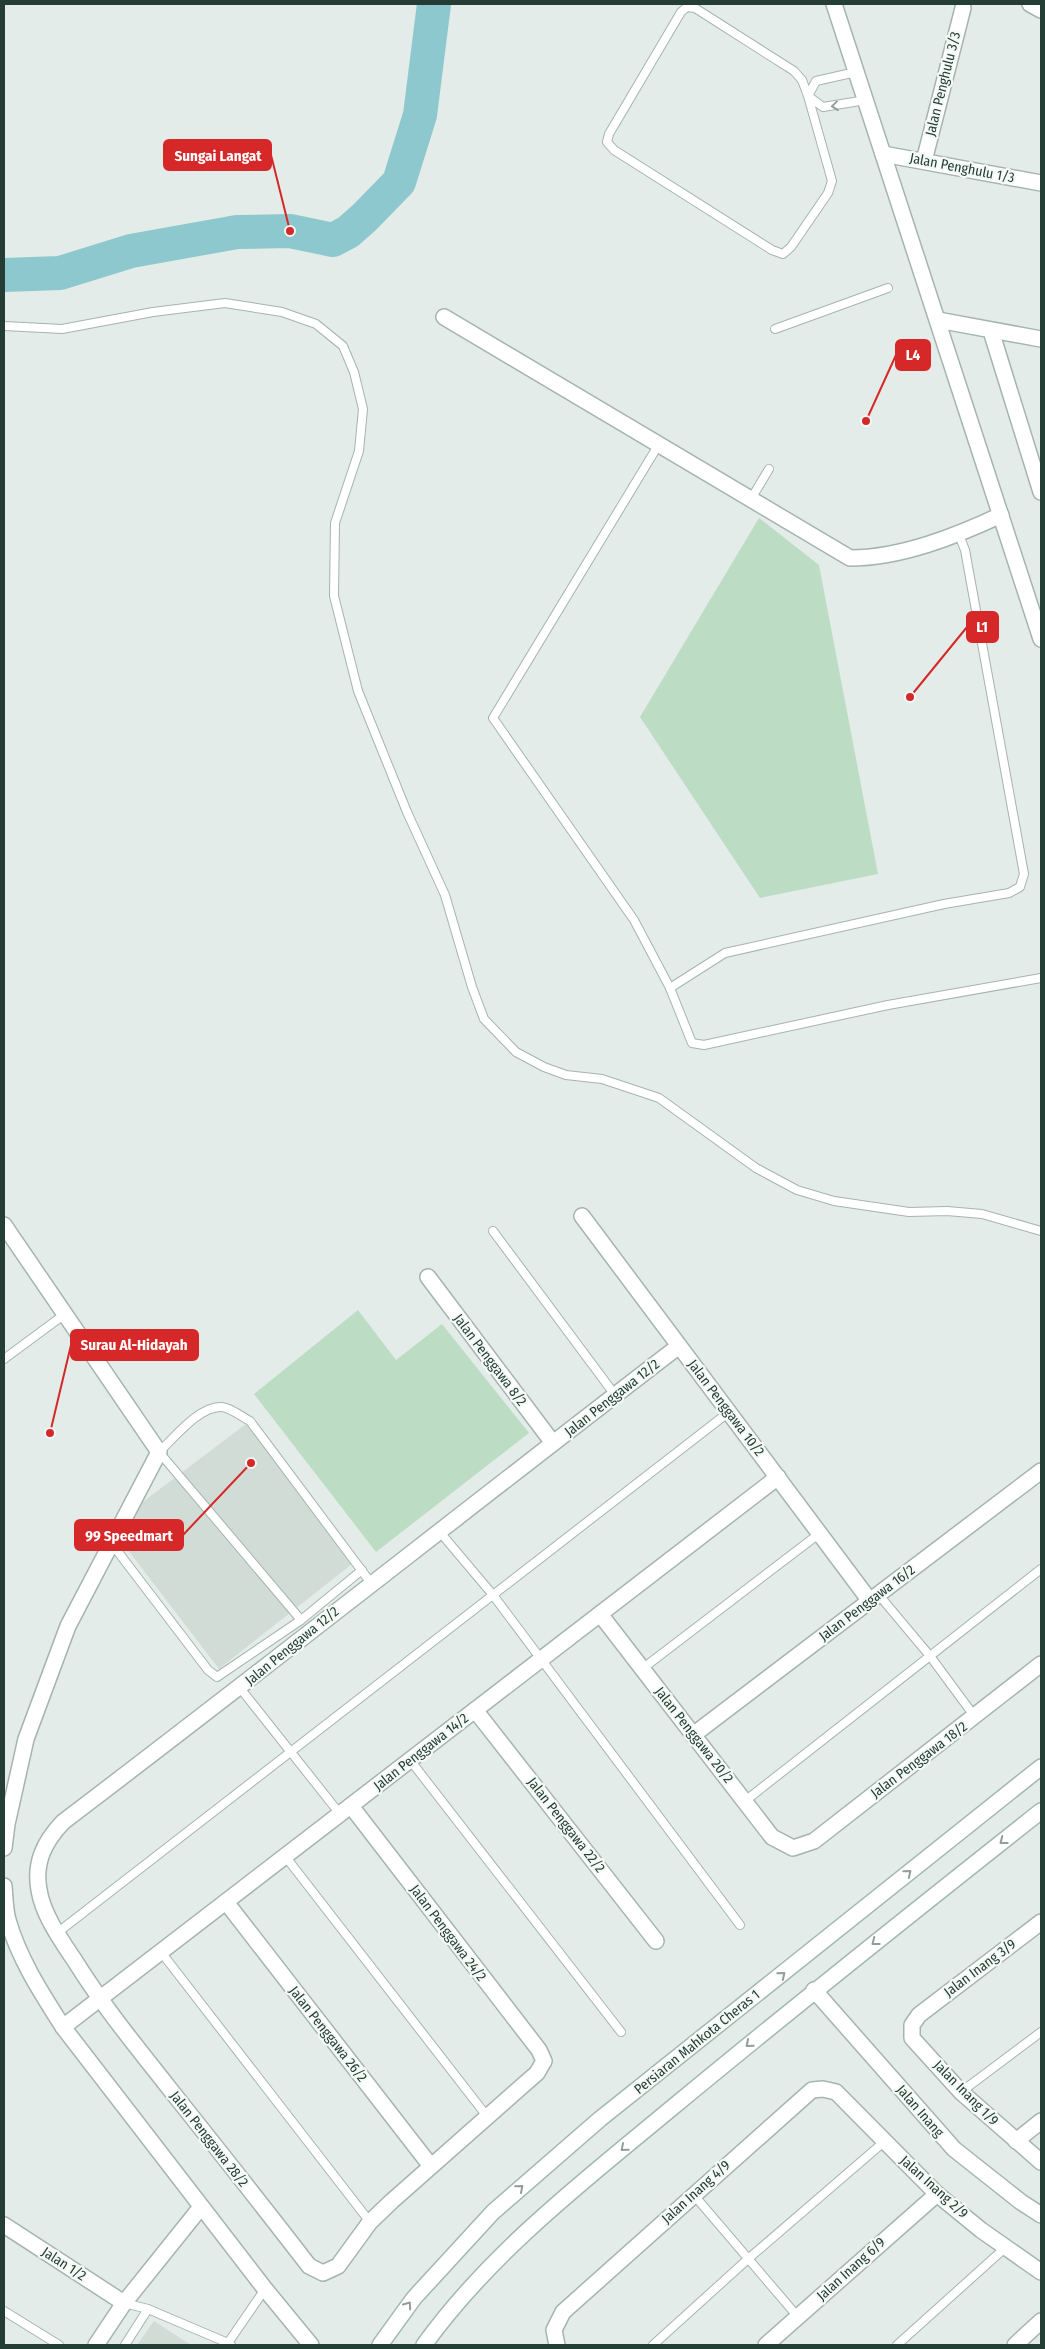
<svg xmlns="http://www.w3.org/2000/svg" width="1045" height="2349" font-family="'Fira Sans Condensed',sans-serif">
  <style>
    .built { fill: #d1dcd7 }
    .green { fill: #bddcc4 }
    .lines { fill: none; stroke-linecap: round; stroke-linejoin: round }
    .river { stroke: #8ec8cf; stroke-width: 34 }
    .lane-casing { stroke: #a6b4af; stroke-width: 10 }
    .street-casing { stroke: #a6b4af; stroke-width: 18 }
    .secondary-casing { stroke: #a2b8af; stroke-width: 18 }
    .lane { stroke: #fff; stroke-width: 8 }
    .street { stroke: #fff; stroke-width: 15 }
    .secondary { stroke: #fff; stroke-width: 15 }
    .oneway { stroke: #929e9a }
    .labels { text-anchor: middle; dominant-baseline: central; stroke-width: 4.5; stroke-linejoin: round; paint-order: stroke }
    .street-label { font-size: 14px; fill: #243d35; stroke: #f4f9f6 }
    .leader { fill: none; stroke: #d62828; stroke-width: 2 }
    .callout-dot { fill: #d62828; stroke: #f4f9f6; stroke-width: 2 }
    .callout { fill: #d62828; stroke: #d62828; stroke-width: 2 }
    .callout-label { font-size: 15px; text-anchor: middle; font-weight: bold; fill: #fff }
  </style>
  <rect width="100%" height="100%" fill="#e3ece8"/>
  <g class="built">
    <polygon points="246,1424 352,1564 219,1669 121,1541 140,1504"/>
    <polygon points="154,2321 191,2345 137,2345"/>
  </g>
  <g class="green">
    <polygon points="759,518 819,565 878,874 760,898 640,717"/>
    <polygon points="358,1310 396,1360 442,1324 529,1433 376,1552 254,1394"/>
  </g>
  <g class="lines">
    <polyline class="river" points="4,275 60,273 131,251 237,232 290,231 333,240 348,232 365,217 399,182 420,115 434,4"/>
    <g class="lane-casing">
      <g id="lane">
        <polyline points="856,72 816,81 808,96 832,181 828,193 791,247 783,254 772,250 614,150 607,142 609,134 681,12 687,7 695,8 794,71 802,80 808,96 823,107 866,100"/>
        <polyline points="4,326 62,329 153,312 225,303 282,312 316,324 343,346 354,372 363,409 359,451 335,523 334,596 358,691 407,812 445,895 472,987 484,1019 516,1052 544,1067 566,1075 602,1079 659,1098 756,1168 797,1190 834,1201 909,1212 947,1211 982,1214 1041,1231"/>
        <polyline points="775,329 888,288"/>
        <polyline points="659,444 493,718 634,920 670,988 692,1043 704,1045 888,1005 1041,978"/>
        <polyline points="751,499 769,469"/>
        <polyline points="670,988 725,953 944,904 1009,893 1020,887 1024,874 965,550 959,535"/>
        <polyline points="493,1231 615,1395"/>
        <polyline points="4,1359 65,1314"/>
        <polyline points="439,1531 493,1595 740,1925"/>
        <polyline points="112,1544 208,1670 217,1677 301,1620 362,1570"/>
        <polyline points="878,1594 930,1656 975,1717"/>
        <path d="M301 1620 159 1452C174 1438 200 1405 222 1407 231 1408 242 1417 250 1421L371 1583"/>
        <polyline points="642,1669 820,1533"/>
        <polyline points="240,1688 340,1814"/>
        <polyline points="410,1760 621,2032"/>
        <polyline points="745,1801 1041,1569"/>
        <polyline points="285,1856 486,2115"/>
        <polyline points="57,1933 729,1412"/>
        <polyline points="161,1952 370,2222"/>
        <polyline points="961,2092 1041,2032"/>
        <polyline points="693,2194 798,2317"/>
        <polyline points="124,2303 148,2309 228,2343"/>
        <polyline points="4,2311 59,2345"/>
        <polyline points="125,2345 148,2309"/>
        <polyline points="231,2345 228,2343 265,2289"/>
        <polyline points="653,2345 748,2259 885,2141"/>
        <polyline points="897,2345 1006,2247"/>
      </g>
    </g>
    <g class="street-casing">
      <g id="street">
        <polyline points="834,4 1041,639"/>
        <polyline points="1030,4 1041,10"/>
        <polyline points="883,154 1041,183"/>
        <polyline points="924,161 963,8"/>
        <path d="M444 317 850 558C901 558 956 536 1001 515"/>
        <polyline points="938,320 1041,339"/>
        <polyline points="991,331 1041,492"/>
        <polyline points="582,1216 870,1601"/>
        <polyline points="4,1225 159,1452 68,1626 26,1739 7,1824 4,1848"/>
        <polyline points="428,1277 553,1443"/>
        <polyline points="600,1614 772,1837 793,1848 814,1841 1041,1664"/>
        <polyline points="475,1710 656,1941"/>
        <polyline points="693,1735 1041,1471"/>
        <path d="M351 1806 539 2050 544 2061 537 2073 392 2201 370 2222 338 2266 323 2273 309 2266C263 2206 216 2147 169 2088 136 2046 103 2006 75 1961 61 1940 43 1915 39 1890 34 1863 44 1842 63 1822 270 1665 473 1504 679 1346"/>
        <path d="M4 1886C5 1897 5 1910 8 1920 19 1959 42 1994 63 2027L265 2289 311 2345"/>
        <polyline points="226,1902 430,2165"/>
        <polyline points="1041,1922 919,2015 912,2025 912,2038 961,2092 1041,2162"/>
        <polyline points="814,1990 954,2149 1021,2202 1041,2215"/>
        <polyline points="63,2027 778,1477"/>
        <polyline points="1016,2141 1041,2121"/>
        <polyline points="4,2225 124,2303"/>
        <polyline points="96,2345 124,2303 201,2207"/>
        <polyline points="557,2345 554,2330 563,2312 812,2090 823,2089 836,2092 937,2194 981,2230 1041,2272"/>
        <polyline points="766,2345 937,2194"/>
        <polyline points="1015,2345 1041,2321"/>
      </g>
    </g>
    <g class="secondary-casing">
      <g id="secondary">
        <polyline points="380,2345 414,2298 493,2212 600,2119 1041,1767"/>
        <path d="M424 2345C491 2252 585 2180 673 2107 794 2007 917 1909 1041 1811"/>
      </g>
    </g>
    <use href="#lane" class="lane"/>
    <use href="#street" class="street"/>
    <use href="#secondary" class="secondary"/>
  </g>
  <defs><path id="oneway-chevron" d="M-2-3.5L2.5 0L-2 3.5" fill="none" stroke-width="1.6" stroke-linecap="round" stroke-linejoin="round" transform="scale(1.25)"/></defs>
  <g class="oneway">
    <use href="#oneway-chevron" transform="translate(835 106) rotate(173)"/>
    <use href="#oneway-chevron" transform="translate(1003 1841) rotate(142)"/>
    <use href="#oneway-chevron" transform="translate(908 1873) rotate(-39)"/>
    <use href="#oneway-chevron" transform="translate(875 1942) rotate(142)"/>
    <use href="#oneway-chevron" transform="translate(782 1975) rotate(-39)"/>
    <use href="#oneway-chevron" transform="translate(749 2044) rotate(140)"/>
    <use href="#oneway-chevron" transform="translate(624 2148) rotate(140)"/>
    <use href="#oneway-chevron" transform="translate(520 2188) rotate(-41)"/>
    <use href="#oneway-chevron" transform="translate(408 2305) rotate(-55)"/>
  </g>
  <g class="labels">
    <g class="street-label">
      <text transform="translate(943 84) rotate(-76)">Jalan Penghulu 3/3</text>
      <text transform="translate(962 168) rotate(11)">Jalan Penghulu 1/3</text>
      <text transform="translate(490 1360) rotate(53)">Jalan Penggawa 8/2</text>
      <text transform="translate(612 1398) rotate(-38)">Jalan Penggawa 12/2</text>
      <text transform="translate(726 1408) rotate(53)">Jalan Penggawa 10/2</text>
      <text transform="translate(867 1603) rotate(-37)">Jalan Penggawa 16/2</text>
      <text transform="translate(292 1646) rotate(-39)">Jalan Penggawa 12/2</text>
      <text transform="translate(694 1735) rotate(52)">Jalan Penggawa 20/2</text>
      <text transform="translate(421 1752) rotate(-38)">Jalan Penggawa 14/2</text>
      <text transform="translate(919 1760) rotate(-37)">Jalan Penggawa 18/2</text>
      <text transform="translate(566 1825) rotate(52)">Jalan Penggawa 22/2</text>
      <text transform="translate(448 1933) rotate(53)">Jalan Penggawa 24/2</text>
      <text transform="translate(980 1968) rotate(-37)">Jalan Inang 3/9</text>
      <text transform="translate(328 2034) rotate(52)">Jalan Penggawa 26/2</text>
      <text transform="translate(697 2042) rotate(-39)">Persiaran Mahkota Cheras 1</text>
      <text transform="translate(966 2093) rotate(45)">Jalan Inang 1/9</text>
      <text transform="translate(920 2111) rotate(49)">Jalan Inang</text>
      <text transform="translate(209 2139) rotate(52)">Jalan Penggawa 28/2</text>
      <text transform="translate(934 2187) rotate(42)">Jalan Inang 2/9</text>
      <text transform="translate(696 2192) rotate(-42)">Jalan Inang 4/9</text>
      <text transform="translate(64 2264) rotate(33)">Jalan 1/2</text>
      <text transform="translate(851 2269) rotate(-42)">Jalan Inang 6/9</text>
    </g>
  </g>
  <path class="leader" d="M290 231L271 155M866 421L896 355M910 697L967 627M50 1433L71 1345M251 1463L183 1535"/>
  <g class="callout-dot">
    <circle cx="290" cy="231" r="5"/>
    <circle cx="866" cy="421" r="5"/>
    <circle cx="910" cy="697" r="5"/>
    <circle cx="50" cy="1433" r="5"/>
    <circle cx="251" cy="1463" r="5"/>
  </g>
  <g class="callout">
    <rect x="164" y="140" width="107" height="30" rx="5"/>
    <rect x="896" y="340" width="34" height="30" rx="5"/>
    <rect x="967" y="612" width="31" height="30" rx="5"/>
    <rect x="71" y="1330" width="127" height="30" rx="5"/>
    <rect x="75" y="1520" width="108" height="30" rx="5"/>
  </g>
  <g class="callout-label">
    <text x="218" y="161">Sungai Langat</text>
    <text x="913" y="360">L4</text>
    <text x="982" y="632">L1</text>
    <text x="134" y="1350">Surau Al-Hidayah</text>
    <text x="129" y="1541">99 Speedmart</text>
  </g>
  <rect width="1045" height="2349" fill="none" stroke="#243d35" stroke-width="10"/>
</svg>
